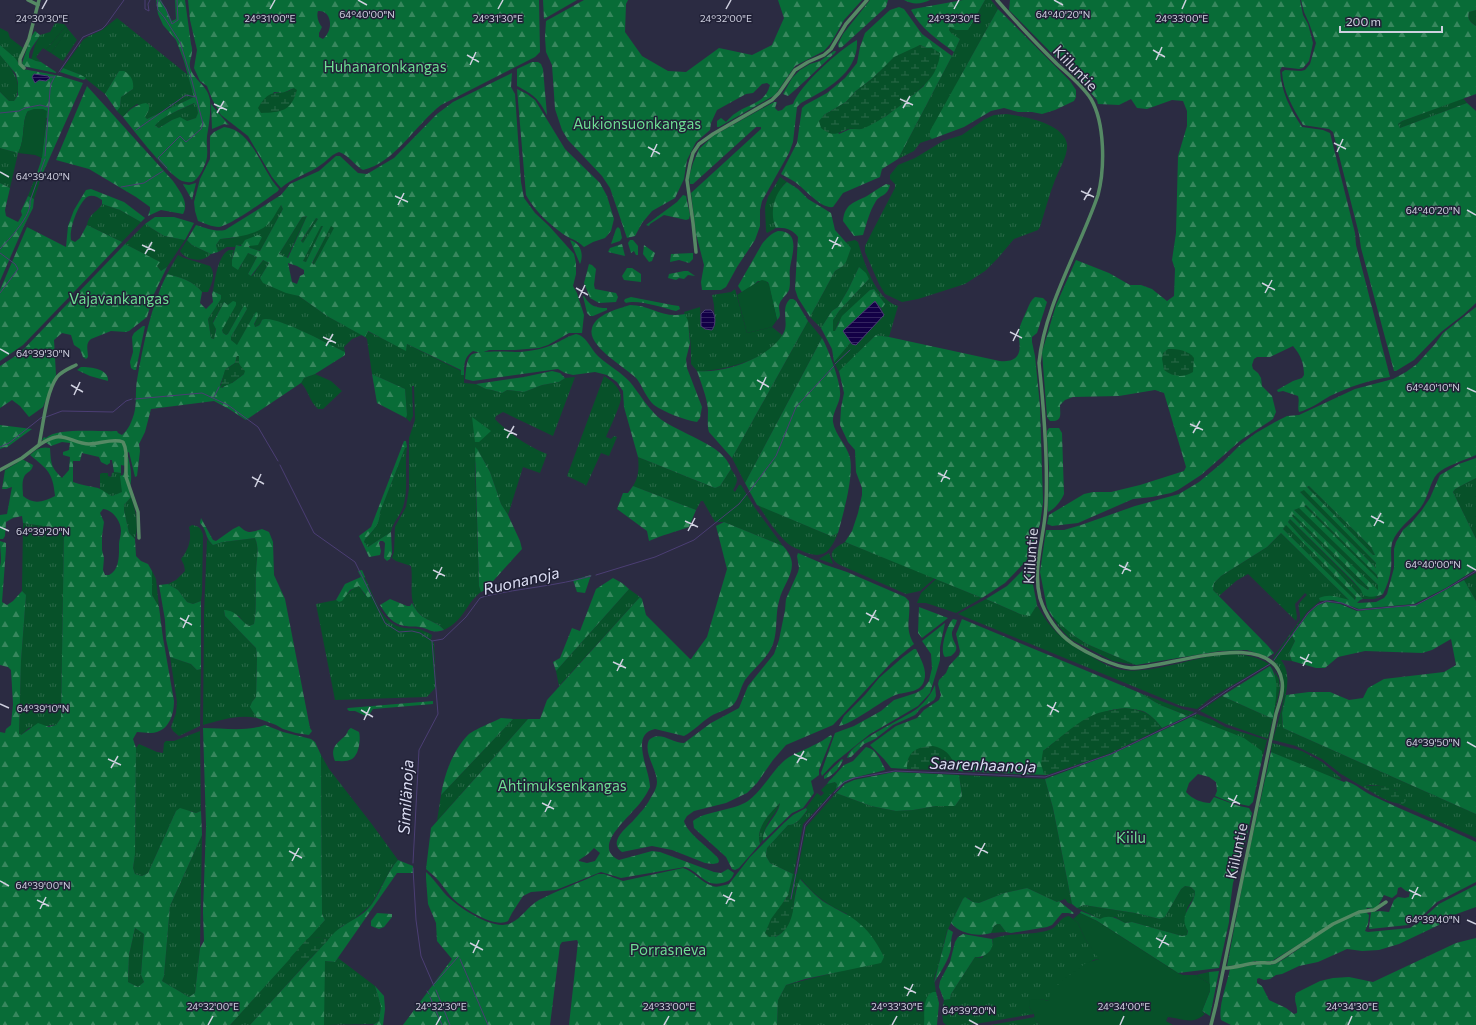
<svg xmlns="http://www.w3.org/2000/svg" width="1476" height="1025" font-family="Commissioner,sans-serif">
  <style>
    .grass { fill: url(#grass-tufts) }
    .forest { fill: url(#forest-firs); fill-rule: evenodd }
    .wetland { fill: url(#wetland-marsh) }
    .green { fill: #075129 }
    .water { fill: url(#water-rules); stroke: #4b3e74 }
    .lines { fill: none; stroke-linecap: round; stroke-linejoin: round }
    .stream { stroke: #4b3e74; stroke-width: 1 }
    .minor { stroke: #558964; stroke-width: 3.5 }
    .ticks { fill: none; stroke: #cfd0df; stroke-width: 1.5 }
    .labels { text-anchor: middle; dominant-baseline: central; stroke-width: 3; stroke-linejoin: round; paint-order: stroke }
    .park-label { font-size: 15px; fill: #6ede93; stroke: #212137 }
    .street-label { font-size: 15px; fill: #cfd0df; stroke: #212137 }
    .water-label { font-size: 16px; font-style: italic; fill: #dcdef4; stroke: #212137 }
    .ticks-label { font-size: 10px; text-anchor: middle; fill: #cfd0df; stroke: #212137; stroke-width: 3; stroke-linejoin: round; paint-order: stroke }
  </style>
  <defs>
    <pattern id="grass-tufts" width="24" height="20" patternUnits="userSpaceOnUse"><rect width="24" height="20" fill="#075129"/><path d="M3 7l-1-3M5 7V3M7 7l1-3M15 17l-1-3M17 17v-4M19 17l1-3" fill="none" stroke="#2a6948"/></pattern>
    <pattern id="forest-firs" width="22" height="20" patternUnits="userSpaceOnUse"><rect width="22" height="20" fill="#086c37"/><path d="M5 1l3.5 6h-7zM16 11l3.5 6h-7z" fill="#37875d"/></pattern>
    <pattern id="wetland-marsh" width="20" height="14" patternUnits="userSpaceOnUse"><rect width="20" height="14" fill="#075129"/><path d="M1 5h8M5 5V1M11 12h8M15 12V8" fill="none" stroke="#2a6948"/></pattern>
    <pattern id="water-rules" width="6" height="5" patternUnits="userSpaceOnUse"><rect width="6" height="5" fill="#130046"/><path d="M0 2.5h6" fill="none" stroke="#342460"/></pattern>
  </defs>
  <rect width="100%" height="100%" fill="#2b2b42"/>
  <g class="grass">
    <polygon points="985,0 991,0 998,9 963,72 930,137 932,139 920,143 914,151 898,159 952,56 960,39 950,33 949,30 950,26 968,30"/>
    <path d="M1476 10V26C1470 22 1467 19 1469 12Z"/>
    <polygon points="117,18 188,75 194,97 147,119 144,117 149,110 137,104 130,109 123,117 117,111 120,107 121,97 133,89 119,71 105,94 81,75 63,68 83,40 89,36 102,30"/>
    <polygon points="55,23 64,24 66,26 46,50 43,48 36,57 41,62 31,60 35,45 40,35 50,32"/>
    <polygon points="0,28 8,32 10,38 23,48 18,62 0,45"/>
    <polygon points="68,29 77,40 63,61 51,53"/>
    <path d="M0 55C11 67 25 84 14 101H9L0 92Z"/>
    <polygon points="1463,98 1467,103 1400,128 1398,124 1402,121"/>
    <path d="M194 103 197 107 198 113 196 118 187 121 172 120 159 128 155 126C160 116 184 109 194 103Z"/>
    <path d="M1006 114C1022 116 1064 123 1067 144 1068 156 1059 169 1055 180 1049 195 1045 211 1040 227L1038 230 1014 239 998 258 985 271 965 284 918 299 902 302 885 294 879 284 865 252V246L872 232 895 188V184L890 179V175L898 165 915 158 943 141 962 135 985 119 994 115Z"/>
    <polygon points="0,148 18,153 10,188 0,183"/>
    <polygon points="37,173 42,175 34,199 28,196"/>
    <polygon points="780,177 787,182 783,185 774,223 776,228 767,233 766,231 765,207 768,197"/>
    <path d="M102 204 120 210 141 222 122 242 87 225C90 212 96 214 102 204Z"/>
    <polygon points="280,204 283,209 260,251 250,248 249,245 236,245 235,247 227,247 218,252 216,245 220,239 233,238 270,222"/>
    <polygon points="307,216 287,258 279,254 302,217"/>
    <polygon points="316,218 318,219 303,243 301,242"/>
    <polygon points="145,224 164,236 185,240 167,267 161,271 157,266 159,262 125,244"/>
    <polygon points="321,225 323,226 306,262 303,261"/>
    <polygon points="331,225 335,227 314,265 312,264"/>
    <path d="M187 240 192 245 211 254C203 263 186 261 180 251Z"/>
    <path d="M855 240 858 242C864 262 875 299 898 306L889 337 876 335 839 372 834 362 836 359 851 342 856 345 884 315 881 308 883 307 885 304 874 289 870 290 838 323 835 331H833V320L839 311 869 279 859 267 848 290 838 307 832 311 821 328 810 317 835 271 843 266 851 248 846 242Z"/>
    <path d="M229 250H234L232 260 240 268 246 254 248 253 257 257 248 274 252 276 263 260 269 263 260 278 270 286 299 296 327 316 362 335 352 339 344 347 345 352C332 346 272 314 262 320 260 324 259 326 255 327L254 325 258 316 255 313 237 346 231 340V337L247 309 243 307 228 334 226 335 223 333 222 330 228 305 224 302 213 322 216 328 214 339 211 338 208 319 221 299V295L213 291C215 279 218 255 229 250Z"/>
    <path d="M178 255 184 258 210 266C216 274 212 283 208 292H202C194 281 179 277 167 274Z"/>
    <path d="M735 289 747 333 772 327 782 335C773 359 720 372 697 371L691 364C691 347 691 328 684 312L700 307 701 326 705 329 710 330 715 326 714 305 712 295 731 292Z"/>
    <polygon points="808,321 822,338 745,483 732,458"/>
    <path d="M367 331 406 350 407 344 461 371V374L464 375V383L476 384 486 389 492 390 502 393 507 390 524 392 542 385 559 382 565 378 575 377 553 436 503 412 496 416 495 419C508 433 529 447 547 454L540 473 523 467 508 515 501 504 490 472 478 450 475 465 479 586 481 592C465 604 465 620 444 630 439 622 429 622 422 616 406 604 414 583 411 566L396 561 392 558 394 552 395 527 406 507 409 489V438L415 420 414 386H412L413 416 410 422 406 418 407 415 405 389 372 374 367 339 365 337Z"/>
    <path d="M315 374 331 381 342 391 323 409H318C309 401 308 389 301 383L304 378Z"/>
    <path d="M604 376C612 381 621 388 621 398 621 404 609 430 606 437L611 439 614 436 617 437 609 456 601 453 586 486 584 484 567 476Z"/>
    <path d="M407 447C404 467 409 488 403 507 400 516 393 522 391 532L368 547 364 542 365 539C373 531 380 524 380 512L405 448Z"/>
    <path d="M638 457 715 488 720 486 731 469C738 479 739 479 733 490L735 492 739 485H741L755 508 783 546 724 522H715L703 501H701L696 510 633 486C639 476 639 468 638 457Z"/>
    <polygon points="114,472 121,473 123,492 112,496 106,494 100,489 100,474 102,473 108,473 108,476 111,477 112,473"/>
    <polygon points="1476,478 1476,539 1453,492 1455,489"/>
    <polygon points="1309,486 1371,547 1375,555 1373,555 1307,487"/>
    <polygon points="1304,489 1376,563 1377,569 1300,492"/>
    <path d="M131 497C136 512 139 524 135 539L129 533 124 510V505Z"/>
    <path d="M758 505 831 536 834 535 838 533C829 555 821 560 800 550 794 548 789 545 784 540 774 530 766 517 758 505Z"/>
    <polygon points="1306,505 1377,575 1378,580 1303,506"/>
    <polygon points="1299,507 1378,585 1378,591 1294,510"/>
    <polygon points="1293,513 1366,585 1369,588 1368,590 1358,583 1292,516"/>
    <path d="M1290 519 1361 590 1377 597 1383 594C1378 600 1370 599 1363 599L1337 571 1303 539 1288 522Z"/>
    <polygon points="23,523 64,529 61,718 56,725 29,728 21,735 19,735 21,661 26,595 22,591"/>
    <polygon points="1286,524 1356,597 1354,600 1283,529"/>
    <path d="M192 525C199 526 201 528 203 535L202 593 201 601 193 604 187 602 178 590 168 584 176 580 185 571 184 565 181 559C189 549 192 539 189 527Z"/>
    <path d="M1281 533 1350 601 1319 598 1320 601 1307 612 1273 660V658L1300 620C1301 605 1293 608 1307 595L1305 593 1295 604 1297 617 1296 621 1248 574 1236 581 1219 596 1213 590 1214 583 1221 576 1267 547Z"/>
    <path d="M255 538C260 550 256 561 256 573 255 591 257 607 254 624L249 626 244 623 239 616 224 611 225 616 256 648 257 659 256 697 252 702 251 707 257 718C240 714 220 720 203 725L204 614 207 539 213 545 223 542Z"/>
    <path d="M845 542 935 578 920 591 906 594 840 565C824 555 834 548 845 542Z"/>
    <polygon points="829,553 833,564 819,559"/>
    <polygon points="152,571 156,579 159,607 152,595"/>
    <polygon points="1476,573 1476,601 1464,580"/>
    <path d="M365 577C373 594 380 621 400 627 406 629 412 628 418 629 423 630 428 633 432 635L431 639 434 643 436 687 427 697 335 700 316 604 336 600 339 602C345 597 351 588 359 586L365 595 371 593 364 578Z"/>
    <polygon points="936,579 982,598 956,613 926,603 917,603 921,593"/>
    <polygon points="629,589 640,597 559,686 556,671"/>
    <path d="M986 599 1020 614 1035 609 1037 605C1049 628 1064 642 1087 654 1098 660 1111 669 1123 670 1170 676 1225 637 1269 664L1212 697 1197 709 1181 706 958 614Z"/>
    <polygon points="1052,616 1073,635 1087,644 1136,665 1113,661 1070,639 1059,627"/>
    <path d="M1292 635 1295 641 1289 653 1292 661 1281 660C1293 675 1285 695 1282 712 1281 717 1283 723 1283 728L1476 814V838L1399 804H1403L1397 790C1388 788 1371 782 1363 787L1341 774 1322 759 1296 746 1273 740C1279 716 1294 681 1274 661Z"/>
    <polygon points="170,657 191,664 197,670 201,669 200,726 179,736 173,731 171,727 176,713 177,702"/>
    <polygon points="1271,665 1279,679 1280,688 1268,739 1226,724 1200,711 1222,696 1273,719 1275,673"/>
    <polygon points="1140,693 1182,709 1194,712 1188,716 1160,705"/>
    <polygon points="1197,714 1213,720 1225,727 1267,740 1262,759 1262,751 1216,727 1191,717"/>
    <polygon points="513,719 528,719 437,821 441,795"/>
    <polygon points="200,731 201,811 196,813 191,811 176,811 148,873 142,876 135,874 133,868 135,855 136,748 139,744 157,752 163,753 164,743 166,741 174,741"/>
    <polygon points="1272,743 1302,751 1322,762 1341,778 1341,780 1319,773 1271,752"/>
    <path d="M321 755 329 769 371 823 398 860 392 867 371 905 351 922 342 926 328 940C321 937 314 937 307 939L325 920 322 914Z"/>
    <path d="M959 775 1045 779 1053 808 1072 904 1068 903 1065 899 1057 902 1027 888 1004 893 979 903 973 902 968 898 963 899 947 931 939 964 934 979 936 992H933L924 1025H777L778 1000 786 985 841 971 847 914C827 905 815 896 801 879L796 888 794 902 791 899 787 897 793 874 770 863 766 856 767 848 788 825C797 825 802 817 807 811L806 808 817 793 821 796 824 793 821 790 827 784 835 782 837 784 836 789 803 824 794 874H797L806 827 836 793 871 806 896 811 913 810 936 806H955L962 796Z"/>
    <path d="M781 802C777 812 770 818 766 827 763 833 764 840 760 844 755 827 770 813 781 802Z"/>
    <polygon points="202,835 200,948 195,993 189,997 162,981 164,976 170,906"/>
    <path d="M1185 886 1191 887 1195 891C1195 899 1190 902 1187 909 1184 917 1190 926 1187 935L1182 936 1132 922 1125 923 1115 917 1100 919 1077 908 1084 905 1135 913 1160 919 1165 917 1181 889Z"/>
    <path d="M1069 916 1078 923 1085 939 1100 959 1093 960 1049 1001 1040 999 1029 1007 1034 1014 969 1025H946L943 1022 942 1010 944 1000 950 999 951 994 973 960 975 957 982 958 993 942 992 939C1009 932 1030 936 1049 930 1058 928 1059 917 1069 916Z"/>
    <polygon points="997,924 1000,924 1006,932 991,933 994,926"/>
    <polygon points="135,928 144,934 141,975 144,982 138,987 128,982 129,955"/>
    <polygon points="290,958 311,958 250,1025 230,1025"/>
    <polygon points="338,958 375,986 381,1006 379,1021 374,1024 324,1025 324,964 325,961 335,962"/>
    <polygon points="1209,972 1210,984 1196,975"/>
    <polygon points="1035,1017 1035,1020 1040,1025 991,1025"/>
  </g>
  <g class="forest">
    <path d="M156 0H161L172 21 176 19 175 0H185L191 44C195 56 187 60 191 70 196 82 208 86 210 100 211 111 209 125 207 136 206 143 208 150 207 157 206 164 200 177 194 181 190 183 186 182 182 181 168 175 134 131 123 117 130 109 135 105 146 103L149 105V110L145 117 147 119 194 97 184 61 176 40 163 25 158 14ZM194 103 197 107 198 113 196 118 187 121 180 117 172 120 159 128 155 126C160 117 184 108 194 103Z"/>
    <path d="M188 0H539L540 52 535 57 441 105C416 124 395 163 363 170 354 165 349 155 339 152 332 154 328 160 322 164 309 174 293 177 281 188L272 177 248 136 221 115 212 99 207 86 200 81 194 68 197 50 190 20ZM318 11C332 10 334 30 323 39L319 37V33L322 27C319 24 316 16 318 11ZM294 88 261 113 274 92 283 93Z"/>
    <polygon points="543,0 577,0 544,19"/>
    <path d="M584 0H628L626 4 625 32 642 56 668 71 686 72 719 48 752 55 772 45 784 18 778 0H862L844 20 831 43 824 51 795 66 775 95 719 127H717V121L721 118 726 122C729 119 732 115 736 113 749 103 765 104 770 85L767 83 762 84 753 93 746 94 717 110 711 123 710 130 696 142 687 160 684 179 675 198 652 211 642 223 635 236 627 238 610 188 602 176 568 140 562 130 555 109 552 65 546 52 545 37 546 21Z"/>
    <polygon points="870,0 888,0 886,7 842,47 839,48 838,44 843,34"/>
    <path d="M904 0H930C921 4 913 5 904 0Z"/>
    <path d="M963 0H985L968 30H956L950 27 949 30 951 33 960 39 954 52C937 39 921 29 911 10L913 9Z"/>
    <path d="M1010 0H1300L1303 15 1308 24 1313 43 1309 61 1303 68 1299 69 1282 67 1280 70C1281 91 1290 109 1302 127L1323 130 1330 133 1355 233 1356 245 1390 377C1369 380 1349 387 1330 396 1320 402 1310 409 1299 412 1297 406 1300 402 1298 396L1283 391 1278 392 1277 390 1293 381 1302 378 1304 375C1304 364 1301 355 1293 346L1270 357H1257L1254 359 1252 365 1253 369 1258 373 1261 378 1262 386 1272 396 1276 412 1273 419 1241 440 1201 475 1178 490 1171 493 1152 497 1133 499 1078 523 1052 526 1047 524 1049 515 1084 494 1093 492H1111L1140 485 1184 471 1186 467 1164 393 1155 390 1119 396 1073 397 1065 400 1060 405C1060 414 1063 422 1050 421L1047 417 1042 352 1056 305 1076 260 1109 273 1130 285H1141L1152 289 1167 301 1174 296 1175 269 1172 260 1176 233 1178 156 1187 126V111L1183 101 1172 100 1147 109 1137 108 1131 99 1119 105 1098 104 1097 100 1090 92 1009 10Z"/>
    <path d="M1301 0H1476V10L1469 12C1467 19 1470 22 1476 26V94L1402 121 1398 124 1400 128 1467 103 1476 111V303L1463 315 1441 332 1414 360 1396 371H1394L1361 248 1359 234 1333 132 1329 129 1303 125C1293 108 1283 91 1282 72L1285 70 1301 71 1305 70 1310 64 1316 43 1309 23 1304 12Z"/>
    <path d="M899 7 904 9 922 34 952 56 898 159 882 169 880 177 843 193 833 207C821 209 805 189 795 182 790 179 785 176 781 174L797 143 802 108 805 105 827 93 845 78 857 63 860 47 865 33 890 10ZM920 45 926 48H932L924 86 886 116 861 129H850L839 134 824 115 846 102 856 91 873 78 878 73Z"/>
    <polygon points="998,9 1070,81 1076,90 1076,97 1074,101 1055,110 1042,114 1032,112 1018,112 1004,108 991,111 964,127 932,139 930,137 930,131"/>
    <path d="M35 31 40 35C36 43 28 49 29 58L36 61 41 62 56 72V73L27 67 24 66 22 63 31 37Z"/>
    <path d="M857 40C859 73 826 90 801 103L797 107 793 142 789 153 762 201 760 210V226L755 240 737 267 726 287 721 290H702L701 282 704 265 696 234 691 193 761 129V127H756L693 184H690L689 177 693 163 699 149 713 136 774 102H777L775 108 778 111 782 110 786 106 793 104C801 84 838 51 857 40Z"/>
    <path d="M0 45 15 58 23 69 60 76 83 83 42 175 37 173 41 161 47 118 28 111C21 122 26 139 18 153L0 148V92L9 101H14L18 95V83L16 74 0 55Z"/>
    <path d="M834 51H836L835 53C819 67 805 82 788 96L783 94 792 78 800 70 810 64 820 61Z"/>
    <path d="M532 62H538L541 64 543 69 547 115C538 98 534 95 517 86V69Z"/>
    <polygon points="63,68 81,75 86,78 84,80 60,72"/>
    <path d="M119 71H124C131 75 134 81 133 89L121 97 120 107 117 111 105 94Z"/>
    <path d="M512 73 511 87 515 94 521 182 524 198 535 213 549 226 574 254 576 263V274L573 286 577 293 584 315 582 333H569L548 345 539 348 515 350H489L481 353 473 351C464 357 464 364 464 375H461V370L407 344 406 351 368 331 365 337 327 316 299 296 286 293 263 283 260 278 269 263 263 260 251 276 248 274 257 257 248 253 238 270 232 266V260L236 245 241 246 245 240 258 235 262 237 258 245 249 246 250 248 260 251 283 209 281 205C277 210 275 216 271 221 260 235 236 237 220 239L216 245 218 252 211 254 192 245 187 240 196 225C206 228 215 232 225 230L281 195 290 184 319 171 336 156H340L358 173 367 174 394 158 437 114 453 102ZM307 216 288 258 279 254 302 217ZM316 218 318 219 303 243 301 241ZM321 226H323L306 262 303 261ZM331 226 334 228 314 265 312 263ZM288 263 297 266 304 270V274L300 276 297 284 292 282Z"/>
    <path d="M87 86 173 181C179 190 190 203 183 214L161 210 148 216 150 210V207L136 197 89 169 56 160Z"/>
    <path d="M517 89 527 94 535 100 565 149 600 183 607 196 614 219 611 231 605 238 593 242 584 247C576 239 572 240 563 234 549 224 534 210 526 195Z"/>
    <polygon points="211,104 221,116 229,125 224,124 212,129"/>
    <path d="M224 127C253 130 261 170 279 189L278 191C267 199 230 226 219 227 212 227 204 223 198 221L195 211 194 202 200 179 210 159V136L214 132Z"/>
    <path d="M787 182 798 189 808 199 831 213 835 230 851 248 846 262 843 266 835 271 810 317 798 298 795 289 798 237C793 230 785 227 776 228 769 213 774 193 787 182Z"/>
    <polygon points="0,183 10,188 5,210 6,216 18,222 22,215 21,211 28,196 34,199 33,208 24,226 0,281"/>
    <polygon points="196,183 192,200 183,184 189,185"/>
    <path d="M886 184 890 185C887 197 881 194 876 201 869 212 867 223 863 235L854 236 843 221C845 203 854 203 867 196 873 192 879 188 886 184Z"/>
    <path d="M91 189 124 202 145 218 141 222 120 210 102 204V200C98 197 92 194 87 197 78 204 69 229 71 240L75 242 80 238 87 225 122 242 23 345 0 361V290L27 227 66 247 68 226 74 210 86 190Z"/>
    <polygon points="683,195 686,196 690,215 689,219 686,220 664,215 650,224 649,226 646,225 677,202"/>
    <polygon points="155,217 174,217 194,223 185,240 164,236 145,224"/>
    <polygon points="618,227 620,229 622,238 620,241 611,244 616,229"/>
    <path d="M778 231C801 231 792 254 790 268 789 275 791 283 789 290 787 295 780 299 779 306 779 312 782 316 777 320L768 282 758 281 751 287 742 292 738 286 762 244C766 239 771 233 778 231Z"/>
    <path d="M570 240C581 243 584 255 580 264Z"/>
    <polygon points="630,240 633,240 638,246 638,255 636,255 634,251 631,253 628,243"/>
    <path d="M125 244 160 262 157 266 161 271 167 267 154 294 147 317 129 331 126 332 111 331 91 339C85 343 88 351 88 357L86 359 83 357 80 349 74 345 71 335 62 333 54 340 56 375 43 407 29 417 20 406 12 400 0 408V366L20 353Z"/>
    <polygon points="622,244 625,256 608,252 610,248"/>
    <polygon points="644,245 655,253 652,261 649,262 643,254"/>
    <polygon points="693,253 693,259 689,263 679,260 670,262 671,254"/>
    <polygon points="589,264 592,265 596,269 594,285 595,289 616,293 618,297 616,302 599,303 590,298 584,283"/>
    <polygon points="859,267 866,273 869,279 839,311 833,320 833,331 835,331 842,316 870,290 874,289 885,304 883,307 881,308 875,301 843,331 851,342 834,362 832,349 821,328 832,311 838,307 848,290"/>
    <polygon points="627,268 632,268 641,274 641,282 624,280 622,276"/>
    <polygon points="684,271 688,271 695,276 688,275 684,279 679,278 676,280 668,278 669,274"/>
    <path d="M167 274C179 277 194 281 202 292L200 303 206 309 213 302 212 294 213 291 221 295V299L208 319 211 338 214 339 216 329 213 323 224 302 228 305 233 301 236 302V305L222 330 223 333 226 335 228 334 243 307 245 305 247 309 231 337V340L237 345 255 313 257 312 258 316 254 324 255 327C260 326 260 324 262 320 272 313 332 346 345 352V355L342 357 315 374 304 378 301 383 246 420 229 409 214 401 151 409 145 432 139 444 140 451 137 476 135 477 129 452 127 453C131 467 133 478 129 491L131 497 124 505V510L129 533 135 539 136 556 141 561 148 564 152 571V595L159 607 163 638 174 701C174 713 170 728 157 732 151 734 143 732 137 732L133 739 136 748 135 855 133 868 135 874 142 876 148 873 176 811 180 808 196 813 201 811 202 835 170 906 164 976 162 981 189 997 195 993 200 948 204 941 203 912 206 826 203 728C223 728 246 732 265 725L283 732 311 739 315 742 321 755 322 914 325 920 230 1025H0V732L5 733 6 729 11 725 13 704 11 670 8 667 0 665V567C2 558 0 550 0 541L6 543V549L2 602 7 605 13 601 22 591 26 595 21 661 19 734 21 735 38 723 49 727 56 725 61 718 64 529 23 523 22 516 13 518 6 522 5 536 3 539H0V515L7 514 12 487 6 489H2L5 470 17 463 22 459 33 465C32 471 29 471 25 475 21 481 23 490 23 496 33 505 44 502 55 496 53 472 47 469 30 455 36 449 42 446 50 448 51 464 51 467 62 478L69 470 70 457 63 455V452L69 450 70 443 62 442 51 446 42 440 44 437 46 438C57 427 101 432 117 431L118 433 122 435C129 429 131 423 134 414 137 404 135 391 137 380 143 345 151 306 167 274ZM237 356H239L238 361 244 374 232 383H229L222 388 220 385 226 369 235 363ZM82 453 99 457 101 462 107 465 110 463V460H112L114 472 121 473V465L126 466 123 475 120 476 122 492 112 496C107 494 103 490 98 488 90 486 81 485 73 482V461H80ZM103 509C113 510 121 521 121 531 121 536 119 540 119 544 119 554 120 570 109 575H105L103 570 104 558 102 550V536L104 522 100 513ZM135 928 144 934 141 975 144 982 138 987 128 982 129 955Z"/>
    <path d="M583 296H584C590 306 595 308 607 308V310L593 316H590L587 313Z"/>
    <path d="M631 297 672 305 679 306 680 309 676 311C663 308 638 299 626 303L624 301 625 299Z"/>
    <path d="M1035 297 1043 298 1047 302 1037 333 1032 337V342L1035 356 1040 406 1043 502 1040 524 1027 560 1005 583 982 598 845 542 852 531 858 513 862 495V488L856 472 855 450 848 442 840 425 841 408 844 393 839 371 876 335 889 337 995 360C1003 362 1016 363 1019 352 1021 346 1018 337 1019 331 1020 324 1024 317 1027 310 1029 305 1031 300 1035 297Z"/>
    <path d="M790 299H793L796 301 808 321 732 458 709 432C707 425 708 418 708 410 707 397 701 383 697 371 724 374 771 358 784 332 789 321 780 309 790 299Z"/>
    <path d="M630 305C651 305 662 319 685 314L688 321 690 343 686 359 687 368 702 407 700 418 697 422C684 420 664 412 654 405 646 398 643 387 637 379 627 368 586 346 592 328 596 314 618 309 630 305Z"/>
    <path d="M1476 307V455C1465 460 1445 466 1437 474 1430 482 1428 498 1421 507 1412 519 1397 528 1392 543 1390 551 1392 559 1391 568 1390 577 1387 586 1383 594 1376 597 1370 598 1363 595L1361 590 1352 580 1290 519 1288 522 1303 539 1337 571 1363 599 1360 600 1357 603 1376 602 1384 598 1387 594 1394 568V549L1396 542 1403 530 1412 522 1422 510 1430 498 1440 475 1459 464 1476 458V478L1455 489 1453 492 1476 539V569L1446 588 1414 604 1359 609 1333 600 1320 601 1319 598C1330 593 1338 597 1349 600L1281 533 1267 547 1221 576 1214 583 1213 590 1268 646 1274 653 1268 657 1247 650 1220 651 1136 665 1087 644 1073 635 1060 624 1052 616 1047 608 1040 572 1046 530H1064L1081 525 1135 506 1179 494 1199 482 1223 462 1240 445 1256 433 1275 422 1287 416 1299 415 1355 389 1393 379 1406 372 1417 364 1435 344 1443 333ZM1309 486 1371 547 1375 555H1373L1307 487ZM1304 490 1376 563V568L1300 492ZM1306 505 1377 575 1378 579 1304 506ZM1299 508 1378 585V590L1294 510ZM1293 514 1366 585 1369 588 1368 590 1358 583 1292 516ZM1286 525 1356 597 1355 600 1283 529Z"/>
    <polygon points="143,326 145,326 136,370 134,370 131,368 130,362 133,352 132,337 134,333"/>
    <path d="M576 334C587 336 591 350 599 357 609 366 621 372 630 382 639 393 647 407 658 417 676 433 725 444 731 469L720 486 715 488 638 457 624 407 623 391 617 382 607 375 595 372 573 375 565 373 558 369 473 381 465 379C466 372 466 360 471 355 478 350 511 352 520 352 532 351 543 349 554 344 561 341 568 336 576 334Z"/>
    <path d="M822 338C828 348 842 385 840 396 839 404 832 414 833 422 835 435 847 445 850 458 854 476 843 515 838 533L834 535 831 536 757 505 745 483Z"/>
    <path d="M81 367C91 367 109 369 108 381L90 376 77 370Z"/>
    <polygon points="552,371 560,373 565,378 559,382 542,385 524,392 507,390 502,393 492,390 486,389 476,384 524,377"/>
    <polygon points="372,374 405,389 407,415 406,418 377,403"/>
    <polygon points="472,417 491,431 479,442 475,442"/>
    <polygon points="0,425 32,429 6,448 5,447 0,449"/>
    <path d="M1049 428H1059L1062 433 1064 494C1061 501 1055 509 1048 512L1049 468 1047 437V431Z"/>
    <path d="M404 441H406L407 447 405 448 380 512C380 524 373 531 365 539L364 542 368 547 391 532 392 553 390 559 387 561 384 558 385 543 383 541H380L379 543 381 551 380 555 369 557 359 536 371 527Z"/>
    <polygon points="475,447 478,450 490,472 501,504 508,515 520,541 522,549 485,590 481,592 479,586"/>
    <path d="M633 486 696 510 689 527C675 532 662 535 649 541L647 531 617 509 623 493H628Z"/>
    <path d="M201 518 213 540 216 541 233 529 239 526C249 535 251 532 262 529L269 532 273 542 274 575 285 599 310 728 312 731 309 735 296 733 283 729 276 725 257 718 250 707 252 702 256 697 257 659 256 648 225 616 224 610C238 611 239 620 249 626L254 624C257 607 255 591 256 573 256 561 260 549 255 538L223 542 213 545C204 536 208 532 200 523Z"/>
    <path d="M724 522 783 546C803 567 784 580 779 601 775 615 778 630 773 644 768 658 754 668 745 680 740 688 739 699 733 705 727 710 718 712 711 716 701 722 694 731 684 736L655 729C629 734 650 770 650 787 646 796 639 805 632 812 622 824 594 848 619 860L652 851 660 852 714 872 721 873 728 869 734 873C732 879 728 882 722 883 704 887 700 872 685 867L621 878 601 872 556 890 531 892 523 896 512 913 508 921C495 928 469 911 458 903 450 897 445 888 438 880 435 876 430 873 426 869L431 828 528 719H540L547 700 640 597 642 599 646 615 690 659H691L707 637 727 569 716 526ZM594 848 600 853 595 861 587 863 579 861V860L588 854Z"/>
    <path d="M798 553 826 565 847 572 905 597 909 601C911 618 904 628 914 644L891 663 833 725 786 745 773 760 757 783 747 793 726 803 694 811 687 816 684 821C686 832 709 848 718 858L719 861 718 863 713 864 705 863 672 850 652 846 622 852C608 842 625 829 633 821 639 814 646 807 650 799 653 794 657 788 657 782 657 769 643 753 649 740 660 730 672 743 684 743L711 723 739 708 748 686 774 654 779 640 785 610 786 599 798 572 799 568 797 556Z"/>
    <polygon points="1029,564 1037,605 1030,616 1020,614 986,599 1007,586"/>
    <polygon points="362,570 365,577 364,578 371,593 371,596 368,598 359,586 350,590 342,601 339,602 336,600 345,584 361,577 358,571"/>
    <polygon points="591,575 585,593 577,592 573,580"/>
    <polygon points="613,578 622,583 629,589 556,671 553,662 560,658 572,628 580,631 596,589"/>
    <polygon points="1464,580 1476,601 1476,814 1283,728 1282,713 1286,695 1309,692 1330,692 1349,700 1363,698 1368,688 1384,679 1444,672 1456,665 1451,639 1432,650 1422,653 1365,651 1338,657 1325,668 1316,668 1292,661 1289,653 1295,641 1292,635 1309,613 1318,605 1327,602 1340,604 1357,611 1417,605"/>
    <polygon points="168,584 178,590 187,602 193,604 201,601 201,669 197,670 191,664 170,657 166,639 165,620 159,585"/>
    <path d="M390 599 407 606H410L412 603C415 609 419 615 425 618 431 622 439 623 444 630 429 634 432 629 419 627 415 626 411 627 406 626 393 625 387 616 380 605Z"/>
    <polygon points="919,607 948,618 922,638 918,633"/>
    <path d="M953 619 957 620C956 625 953 628 952 632 951 643 963 647 951 656L945 657C939 651 947 624 953 619Z"/>
    <path d="M962 619 1140 693 1160 705 1188 716 1162 728C1157 722 1152 716 1145 712 1141 710 1137 710 1133 709 1099 704 1068 732 1043 751L1044 773 1047 775 956 771 955 764 909 757 907 769 891 768 884 759 870 745 896 726 917 718 924 710 939 700 941 695 938 684 939 680 946 673 949 666 959 655 960 651 956 634Z"/>
    <polygon points="945,623 940,647 940,660 930,693 918,706 870,734 834,763 822,776 821,773 835,733 854,726 881,711 894,700 916,693 923,689 929,681 932,668 931,654 922,641"/>
    <path d="M914 649H916C920 658 928 670 924 681 920 694 903 691 893 696 878 703 854 723 839 726L844 716 865 695 879 678 903 657Z"/>
    <path d="M1270 666C1281 681 1275 701 1273 719L1222 696Z"/>
    <path d="M935 685 936 696 934 700 921 708 915 715 893 725 875 739 864 744 851 757 847 758C850 742 904 719 918 708 926 701 931 694 935 685Z"/>
    <polygon points="433,701 433,704 373,709 369,715 366,716 355,711 349,711 347,709 348,708"/>
    <path d="M1191 717 1244 738 1262 751V759L1253 802 1249 806 1230 802 1215 796 1217 791 1216 782 1209 777 1198 774 1189 783 1186 792C1192 799 1202 803 1210 803L1214 797 1239 806 1249 808 1252 813 1244 847 1233 883 1230 906 1229 922 1219 968 1178 973 1097 921 1080 913 1081 911 1100 919C1109 914 1117 918 1125 923L1132 922 1182 936 1187 935 1188 931C1177 914 1195 906 1195 891L1191 887 1185 886 1181 889 1165 917 1160 919 1135 913 1084 905 1077 908 1072 904 1053 808 1045 779 1112 754Z"/>
    <path d="M501 718 513 719 441 795C444 775 453 750 468 735 473 730 493 722 501 718Z"/>
    <path d="M351 728 359 732C361 739 359 755 352 759 347 762 341 761 335 761 330 748 336 744 345 736 348 733 347 730 351 728Z"/>
    <path d="M831 735 832 737 819 770V775L811 781 814 793 803 808 792 813 763 841C762 826 778 817 780 803 769 814 755 828 760 844L739 868 735 870 732 869 726 857 694 828 693 821C704 811 733 811 748 801 763 790 771 772 785 760 794 753 803 751 812 746 819 743 825 739 831 735Z"/>
    <path d="M866 747C877 749 880 760 885 769V770C865 776 852 775 836 789L837 784 835 782 827 784 829 781 835 775 844 765 853 761Z"/>
    <path d="M1271 752 1344 782 1346 781C1356 784 1365 793 1375 797 1408 813 1443 826 1476 842V882L1437 902 1418 920 1408 925 1370 929 1369 928 1371 912 1380 911 1389 912 1394 900 1398 897 1405 898 1409 897 1410 892 1406 891 1401 887 1398 888 1397 894 1392 898 1384 895 1378 906 1374 909 1367 908 1366 910 1332 924 1272 961H1255L1243 965 1227 966 1246 866Z"/>
    <path d="M842 759 843 760C840 768 832 777 824 779V776Z"/>
    <polygon points="894,772 959,775 962,796 955,806 936,806 913,810 896,811 871,806 836,793 845,784 854,780"/>
    <path d="M806 808 807 810C802 817 797 825 788 825L767 848 766 856 770 863 793 874 788 895 784 901 775 937C797 927 791 898 800 879 809 889 819 900 831 906 841 912 852 916 860 924 871 933 878 945 884 957L881 963 805 979 786 985 778 1000 777 1025H569L578 942 577 940 562 942 560 945 550 1025H403L452 959 437 941 436 923 428 904 426 878V872C434 879 439 887 446 895 458 907 494 932 511 923 522 918 528 906 539 900 558 890 579 883 598 874H604L623 881 683 868C694 871 701 883 713 886 717 888 724 885 729 884L750 857 784 823 793 815Z"/>
    <path d="M398 860 413 866V873H397L335 962 325 961 324 1025H250L335 932C346 922 363 917 372 904 382 890 386 873 398 860Z"/>
    <path d="M1476 885V907L1451 916 1441 924 1399 944 1379 950 1362 951 1347 949 1318 962 1299 966 1282 974 1276 975 1270 979 1264 980 1259 978 1257 979V983L1262 986 1269 1000 1286 1008 1294 1014 1297 1013C1298 1005 1293 1002 1296 993L1320 981 1333 978 1349 977 1373 982 1456 943 1476 938V1025H1231L1221 1020C1218 1006 1227 984 1230 969 1241 968 1252 964 1263 964 1267 964 1272 965 1275 964 1303 950 1334 916 1366 912L1369 915 1368 924 1365 931 1368 932 1410 928 1420 921 1439 904Z"/>
    <path d="M1027 888 1057 902 1059 901 1074 913 1073 914 1068 913H1062L1052 925 1047 927 1011 933 1006 932 1000 924H997L994 926 991 933C978 937 960 934 951 923L963 899 965 897 973 902 979 903 1004 893Z"/>
    <polygon points="377,913 392,914 392,917 384,927 379,929 371,926 371,921"/>
    <path d="M948 929 953 932C951 938 951 942 951 948 949 960 940 973 934 983Z"/>
    <path d="M963 934 992 939C995 950 985 958 975 957L973 960 951 994 950 999 944 1000 939 987 940 981 950 962 955 942 958 937Z"/>
    <polygon points="1219,971 1210,1016 1202,1011 1210,991 1209,972"/>
    <polygon points="375,986 384,996 385,1009 383,1025 373,1025 379,1021 381,1006"/>
    <path d="M933 992H936L939 1003 937 1025H924C925 1015 922 996 933 992Z"/>
  </g>
  <g class="wetland">
    <path d="M920 45 926 48H932L940 53C940 59 937 67 934 73 926 88 878 125 861 129 857 130 853 128 849 129 836 133 834 138 821 128L819 121 824 115 846 102 856 91 873 78 894 57Z"/>
    <path d="M294 88 297 90C291 112 281 112 261 113L258 108C272 84 277 99 294 88Z"/>
    <path d="M1168 349C1178 349 1188 350 1194 358L1193 372C1183 378 1173 377 1164 370L1162 359 1163 353Z"/>
    <polygon points="237,356 239,356 239,364 245,371 244,374 232,383 220,388 225,370 235,363"/>
    <path d="M1125 708C1146 711 1149 712 1162 728L1111 753 1047 775 1044 774 1041 764 1043 751C1058 740 1072 726 1089 717 1100 711 1113 710 1125 708Z"/>
    <path d="M933 746C947 749 953 757 956 771L907 769C907 751 916 747 933 746Z"/>
    <path d="M1364 786C1378 785 1396 786 1405 796L1406 801 1403 804C1390 804 1375 794 1363 787Z"/>
    <path d="M787 897 791 899 794 902C793 918 787 937 769 937L765 933 771 919Z"/>
    <polygon points="313,937 323,938 328,940 311,958 290,958 307,939"/>
  </g>
  <g class="green">
    <polygon points="66,26 68,29 67,31 51,53 46,50"/>
    <path d="M34 109H43L47 111 42 158 35 155 18 153C26 139 21 122 28 111Z"/>
    <path d="M762 280 766 281 769 284 777 320 772 327 747 333 737 295C743 291 757 282 762 280Z"/>
    <path d="M1080 913 1097 921 1178 973 1183 975H1196L1210 984V991L1202 1011 1205 1014C1193 1025 1184 1019 1168 1017L1166 1021 1173 1025H1040L1035 1020 1034 1014 1029 1007 1030 1000 1040 999 1049 1001 1050 993 1063 980 1086 963 1099 959 1085 939 1078 923 1073 919Z"/>
  </g>
  <g class="water">
    <polygon points="34,74 48,76 50,78 46,81 39,80 35,83 32,77"/>
    <polygon points="875,301 884,315 856,345 852,344 843,331"/>
    <path d="M705 310H711C716 314 716 325 712 330L705 329 701 326V314Z"/>
  </g>
  <g class="lines">
    <g class="stream">
      <polyline points="145,0 145,9 149,11 148,4 150,0"/>
      <polyline points="158,0 157,5 158,10 164,17 180,42 192,81 203,124 201,129 186,142 180,136 158,158 167,168"/>
      <polyline points="160,0 166,9 172,24 178,20 177,0"/>
      <polyline points="59,72 83,37 102,29 106,25 124,0"/>
      <polyline points="50,77 55,77"/>
      <polyline points="0,113 19,111 25,108 40,105 48,107"/>
      <polyline points="136,130 186,95 196,97"/>
      <polyline points="45,156 50,90 51,84 55,76"/>
      <polyline points="121,187 144,183 163,171"/>
      <path d="M0 249C9 239 32 216 30 201L45 159"/>
      <polyline points="0,253 15,264 18,269 0,293"/>
      <polyline points="835,364 850,350"/>
      <polyline points="214,397 219,387"/>
      <polyline points="135,399 202,393 228,405 258,427 278,461"/>
      <polyline points="46,417 62,411 113,412 126,401 132,399"/>
      <polyline points="0,447 9,443 42,417"/>
      <path d="M280 465 314 533 355 562 385 623 399 632 412 631 420 633 432 641 443 639 466 617 480 598 486 596C521 588 557 586 591 576"/>
      <polyline points="749,492 776,456 796,407 834,366"/>
      <polyline points="596,575 655,557 694,540 739,504 747,494"/>
      <polyline points="1274,660 1308,613 1317,605 1326,601 1342,603 1358,610 1416,605 1446,589 1476,571"/>
      <polyline points="1199,710 1232,687 1270,664"/>
      <polyline points="834,793 844,782 854,778 895,771 1045,777 1111,754 1196,713"/>
      <polyline points="413,863 419,750 438,714 432,641"/>
      <polyline points="413,868 416,920 421,956 434,986"/>
      <polyline points="791,899 805,825 831,795"/>
      <polyline points="460,959 488,1025"/>
      <polyline points="434,984 458,957"/>
      <polyline points="436,990 450,1025"/>
      <polyline points="427,991 429,994"/>
      <polyline points="430,997 442,1025"/>
    </g>
    <g class="minor">
      <polyline points="28,0 38,5"/>
      <path d="M997 0C1016 22 1036 43 1057 64 1069 75 1083 86 1091 99 1105 123 1105 168 1098 195 1080 248 1044 307 1039 363 1044 410 1048 457 1046 505 1045 535 1032 567 1040 598 1045 615 1058 634 1073 644 1087 653 1114 667 1131 668 1165 669 1273 625 1282 681 1284 692 1279 704 1276 714L1216 1005 1211 1025"/>
      <polyline points="24,68 20,64 20,59 29,39 39,0"/>
      <polyline points="696,252 693,223 687,180 690,164 693,153 699,144 713,134 772,100 779,93 795,70 808,62 824,55 831,49 846,24 867,0"/>
      <path d="M39 445C45 441 50 438 56 437 66 435 77 444 89 444 100 444 113 438 123 442L125 447 126 453V477L138 512 139 538"/>
      <path d="M0 470 22 458 39 445C43 426 46 392 57 377 62 371 70 368 76 365"/>
      <path d="M1224 968C1235 968 1245 964 1256 963 1263 962 1269 964 1275 962L1333 924 1359 912 1374 910 1386 902"/>
    </g>
  </g>
  <path class="ticks" d="M358 0 367 5M1054 0 1063 5M42 9 47 0M270 9 275 0M498 9 503 0M726 9 731 0M954 9 959 0M1182 9 1186 0M1153 50 1165 57M467 55 479 62M1156 60 1162 47M470 65 476 52M900 99 913 105M214 104 227 110M903 108 910 96M217 113 224 101M1334 143 1346 149M648 147 660 154M1337 152 1343 139M651 157 657 144M0 172 9 177M1081 191 1094 197M395 196 408 202M1084 200 1091 188M398 205 404 193M1467 210 1476 215M829 240 841 246M142 245 155 251M832 249 838 237M145 254 152 242M1262 283 1275 290M576 288 588 295M1265 293 1272 280M579 298 585 285M1010 332 1022 338M323 337 336 343M1013 341 1019 329M326 346 333 334M0 349 9 354M757 380 769 387M71 385 83 392M1467 388 1476 392M760 390 766 377M74 395 80 382M1190 424 1203 430M504 429 517 435M1193 433 1200 421M507 438 514 426M938 473 950 479M252 477 264 484M941 482 947 470M255 487 261 474M1371 516 1384 523M685 521 698 527M1374 526 1381 513M0 527 9 531M688 531 695 518M1119 565 1131 571M1467 565 1476 570M433 570 445 576M1122 574 1128 562M436 579 442 567M866 613 879 620M180 618 192 625M869 623 876 610M183 628 189 615M1300 657 1312 663M613 662 626 668M1303 666 1309 654M617 671 623 659M0 704 9 708M1047 705 1059 712M361 710 373 717M1050 715 1056 702M364 720 370 707M1467 742 1476 747M794 754 807 760M108 759 121 765M797 763 804 751M111 768 118 756M1228 798 1240 804M542 803 554 809M1231 807 1237 795M545 812 551 800M975 846 988 853M289 851 302 858M978 856 985 843M292 861 299 848M0 881 9 886M1409 890 1421 896M723 895 735 901M1412 899 1418 887M37 900 49 906M726 904 732 892M40 909 46 897M1467 920 1476 924M1156 938 1169 945M470 943 483 950M1159 948 1166 935M473 953 479 940M904 987 916 993M907 996 913 984M969 1020 978 1025M208 1025 213 1016M436 1025 441 1016M664 1025 669 1016M892 1025 897 1016M1120 1025 1124 1016M1348 1025 1352 1016"/>
  <g class="labels">
    <g class="park-label">
      <text x="385" y="66">Huhanaronkangas</text>
      <text x="637" y="123">Aukionsuonkangas</text>
      <text x="119" y="298">Vajavankangas</text>
      <text x="562" y="785">Ahtimuksenkangas</text>
      <text x="1131" y="837">Kiilu</text>
      <text x="668" y="949">Porrasneva</text>
    </g>
    <g class="street-label">
      <text transform="translate(1076 68) rotate(46)">Kiiluntie</text>
      <text transform="translate(1030 556) rotate(-86)">Kiiluntie</text>
      <text transform="translate(1236 851) rotate(-78)">Kiiluntie</text>
    </g>
    <g class="water-label">
      <text transform="translate(521 580) rotate(-13)">Ruonanoja</text>
      <text transform="translate(983 764) rotate(2)">Saarenhaanoja</text>
      <text transform="translate(405 797) rotate(-87)">Similänoja</text>
    </g>
  </g>
  <g class="ticks-label">
    <text x="367" y="18">64°40'00"N</text>
    <text x="1063" y="18">64°40'20"N</text>
    <text x="42" y="22">24°30'30"E</text>
    <text x="270" y="22">24°31'00"E</text>
    <text x="498" y="22">24°31'30"E</text>
    <text x="726" y="22">24°32'00"E</text>
    <text x="954" y="22">24°32'30"E</text>
    <text x="1182" y="22">24°33'00"E</text>
    <text x="43" y="180">64°39'40"N</text>
    <text x="1433" y="214">64°40'20"N</text>
    <text x="43" y="357">64°39'30"N</text>
    <text x="1433" y="391">64°40'10"N</text>
    <text x="43" y="535">64°39'20"N</text>
    <text x="1433" y="568">64°40'00"N</text>
    <text x="43" y="712">64°39'10"N</text>
    <text x="1433" y="746">64°39'50"N</text>
    <text x="43" y="889">64°39'00"N</text>
    <text x="1433" y="923">64°39'40"N</text>
    <text x="213" y="1010">24°32'00"E</text>
    <text x="441" y="1010">24°32'30"E</text>
    <text x="669" y="1010">24°33'00"E</text>
    <text x="897" y="1010">24°33'30"E</text>
    <text x="1124" y="1010">24°34'00"E</text>
    <text x="1352" y="1010">24°34'30"E</text>
    <text x="969" y="1014">64°39'20"N</text>
  </g>
  <path d="M1340 26v6h102v-6" fill="none" stroke="#cfd0df" stroke-width="2"/>
  <text x="1346" y="26" font-size="12" fill="#cfd0df" stroke="#212137" stroke-width="3" paint-order="stroke">200 m</text>
</svg>
